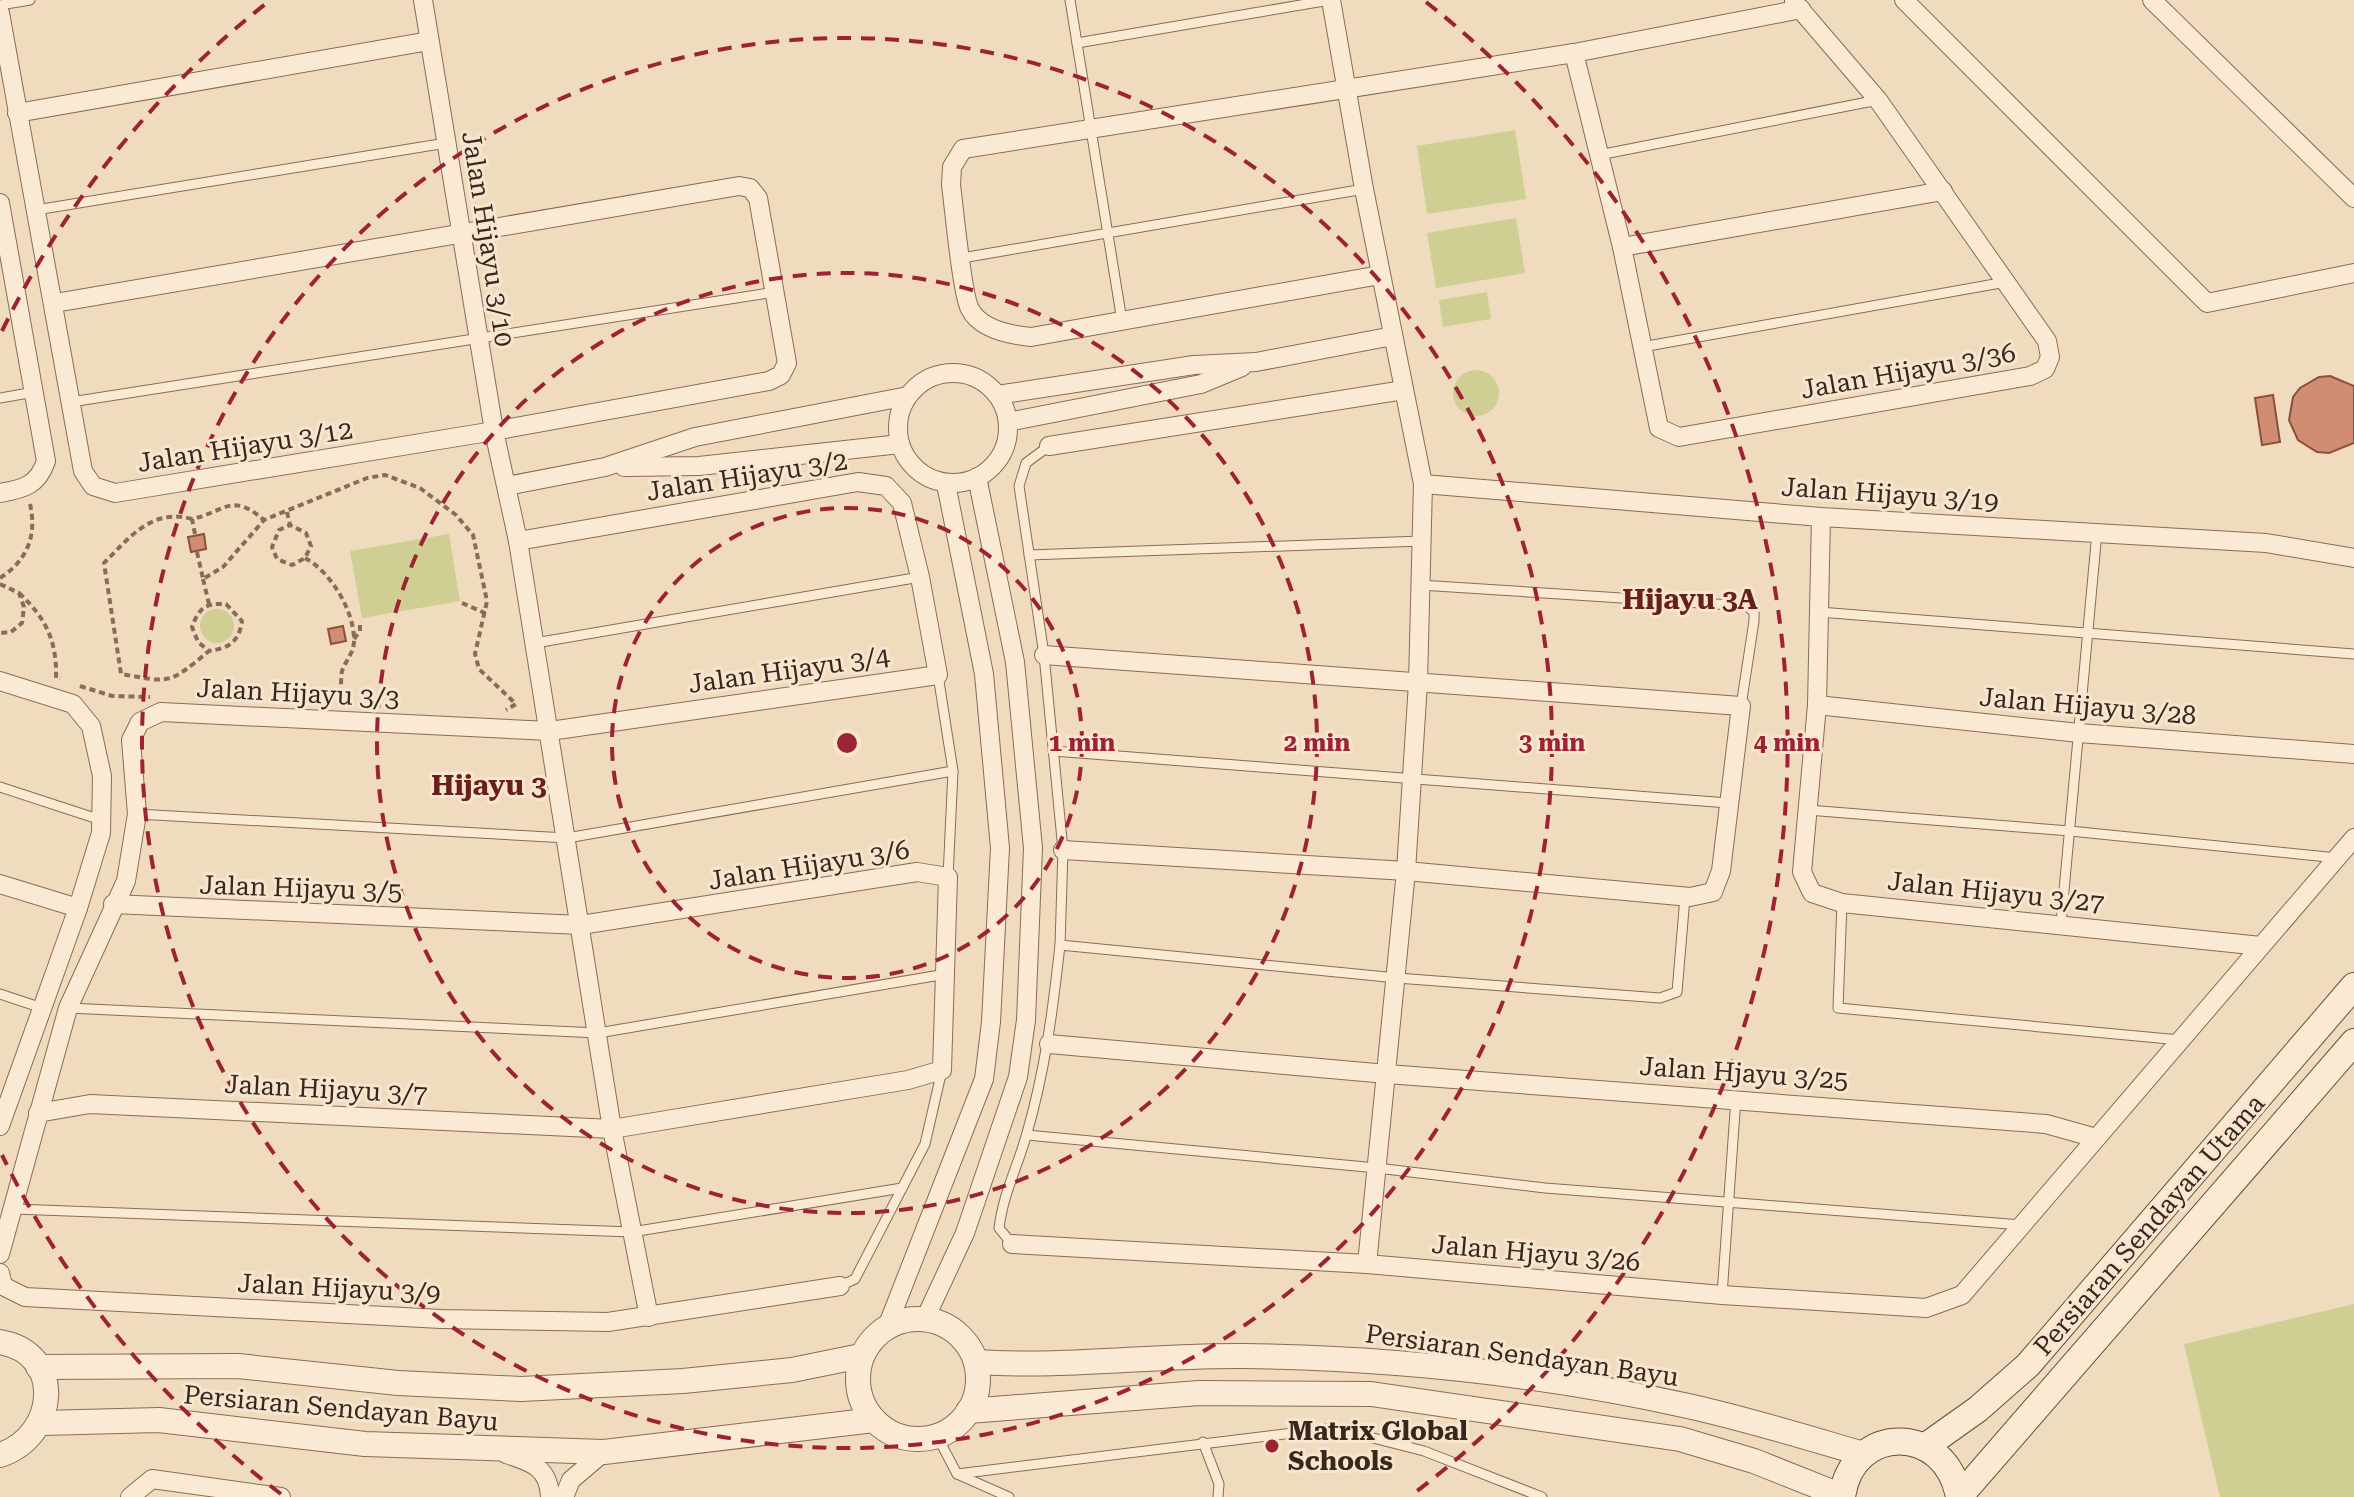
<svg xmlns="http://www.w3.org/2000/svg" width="2354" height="1497" font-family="'Roboto Serif',serif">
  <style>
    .green { fill: #cfce93 }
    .building { fill: #d18d73; stroke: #8b503b; stroke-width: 2 }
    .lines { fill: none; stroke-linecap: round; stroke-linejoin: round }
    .service-casing { stroke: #8a6b56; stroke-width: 11 }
    .minor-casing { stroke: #8a6b56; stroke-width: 20 }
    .tertiary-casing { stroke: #8a6b56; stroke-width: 26 }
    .secondary-casing { stroke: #6c4c3a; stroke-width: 28 }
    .path { stroke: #8a6b56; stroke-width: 4; stroke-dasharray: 6 4; stroke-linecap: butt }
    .service { stroke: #fbead3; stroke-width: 9 }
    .minor { stroke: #fbead3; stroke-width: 18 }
    .tertiary { stroke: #fbead3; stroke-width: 24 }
    .secondary { stroke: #fbead3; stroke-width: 26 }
    .ring { fill: none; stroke: #9d2334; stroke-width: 4; stroke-dasharray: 14 10 }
    .poi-dot { fill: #9d2334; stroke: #f7e6cf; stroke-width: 3 }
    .labels { text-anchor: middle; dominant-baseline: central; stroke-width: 6; stroke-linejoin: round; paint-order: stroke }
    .street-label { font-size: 26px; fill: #39261c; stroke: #f7e6cf }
    .poi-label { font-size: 26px; font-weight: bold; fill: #39261c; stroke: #f7e6cf; text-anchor: start }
    .neighbourhood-label { font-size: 28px; font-weight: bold; fill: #681f19; stroke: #f7e6cf }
    .centre { fill: #9d2334; stroke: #f7e6cf; stroke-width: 4 }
    .ring-label { font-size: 24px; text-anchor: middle; font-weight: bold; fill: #9d2334; stroke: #f7e6cf; stroke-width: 6; stroke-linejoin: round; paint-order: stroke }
  </style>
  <rect width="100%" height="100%" fill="#f0dbbf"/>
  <g class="green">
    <polygon points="1515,130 1526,199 1427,214 1417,146"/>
    <polygon points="1516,218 1525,273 1436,288 1427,233"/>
    <polygon points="1487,292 1491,319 1443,327 1439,300"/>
    <circle cx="1476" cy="393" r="23"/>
    <polygon points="449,534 460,601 362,618 350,551"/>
    <circle cx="217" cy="626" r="17"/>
    <polygon points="2354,1304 2354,1497 2220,1497 2184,1344"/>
  </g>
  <g class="building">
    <polygon points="2330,376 2354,386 2354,443 2329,453 2317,452 2298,440 2289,420 2293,397 2300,388 2319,377"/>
    <polygon points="2273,395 2280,442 2262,445 2255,398"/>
    <polygon points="204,534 206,549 191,552 188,537"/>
    <polygon points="343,626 346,641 331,644 328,629"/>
  </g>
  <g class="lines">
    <g class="service-casing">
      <g id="service">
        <polyline points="1070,0 1122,321"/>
        <polyline points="0,5 30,0"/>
        <polyline points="1077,43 1330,0"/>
        <polyline points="1599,155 1878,100"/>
        <polyline points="36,210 446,143"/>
        <polyline points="962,258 1364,189"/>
        <polyline points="1642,347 2006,282"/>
        <polyline points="0,398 34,392"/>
        <polyline points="71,402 775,292"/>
        <polyline points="1049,446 1026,463 1019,486 1044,655 1063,850 1060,945"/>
        <polyline points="1029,555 1422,541"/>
        <polyline points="1420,585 1747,606 1754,612 1754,621 1741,706"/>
        <polyline points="1819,612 2354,654"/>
        <polyline points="535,643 920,577"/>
        <polyline points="938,675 953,771 948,877"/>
        <polyline points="1053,751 1728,803"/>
        <polyline points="0,787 101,820"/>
        <polyline points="1808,810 2070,831 2337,858"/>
        <polyline points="137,814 567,838 953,771"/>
        <polyline points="1842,903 1838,1008 2180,1040"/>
        <polyline points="2061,923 2097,532"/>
        <polyline points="0,994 42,1008"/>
        <polyline points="68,1008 598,1033 946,974"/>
        <polyline points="1027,1135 1377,1168 1545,1188 2022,1225"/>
        <polyline points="14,1209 632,1232 902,1188"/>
        <path d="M1012 1244 999 1228C1003 1194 1018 1166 1027 1133 1045 1071 1053 1009 1060 945L1397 978 1660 998 1677 992 1685 897"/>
        <polyline points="840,1286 855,1279 925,1144 942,1070"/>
        <polyline points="1722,1295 1736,1098"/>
        <polyline points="937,1436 957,1474 1334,1428 1424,1451 1542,1497"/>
        <polyline points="1203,1442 1219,1484 1218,1497"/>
        <polyline points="957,1474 1009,1497"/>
      </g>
    </g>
    <g class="minor-casing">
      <g id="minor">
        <polyline points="423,0 494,431 518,541 612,1129 649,1317"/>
        <polyline points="1331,0 1364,189 1423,484 1418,683 1406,871 1367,1264"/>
        <polyline points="1904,0 2207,303 2354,273"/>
        <polyline points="2152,0 2354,198"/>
        <polyline points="0,13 83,471 93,486 115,493 494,431 769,381 781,375 787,363 758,198 750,188 739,186 55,303"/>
        <polyline points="1574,53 1622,247 1659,428 1679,437 2030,376 2045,369 2050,357 2047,341 1878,100 1794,2"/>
        <polyline points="17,113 429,41"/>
        <path d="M0 203 46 461C38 485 24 489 0 493"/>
        <polyline points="1622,247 1943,191"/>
        <path d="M1380 275 1031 337C1011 335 980 329 970 309 962 295 954 207 951 185L952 167 963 149 1574 53 1801 9"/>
        <circle cx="953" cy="428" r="55"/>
        <polyline points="997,395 1194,365 1256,362 1393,336"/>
        <polyline points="1008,422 1201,384 1242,367"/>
        <polyline points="1049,446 1404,390"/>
        <polyline points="624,467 699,466 900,444"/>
        <polyline points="1423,484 1821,517 2266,543 2354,558"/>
        <polyline points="507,486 605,467 695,437 908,396"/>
        <polyline points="1821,517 1817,705 1802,872 1812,893 1842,903 2261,946"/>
        <polyline points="1044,655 1741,706 1721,871 1713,892 1690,897 1406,871 1063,850"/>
        <polyline points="0,681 73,704 91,726 102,776 101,833 78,908 0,1126"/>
        <polyline points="1817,705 2079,733 2354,754"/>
        <polyline points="0,884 78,908"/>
        <polyline points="1049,1044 1387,1074 2046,1124 2096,1138"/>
        <polyline points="38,1113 90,1104 612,1129 908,1080 942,1070 948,877 917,872 581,925 113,904"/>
        <polyline points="1012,1244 1367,1264 1722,1295 1926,1308 1962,1295 2354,838"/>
        <polyline points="0,1254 68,1008 126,881 137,814 131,740 140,722 161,712 550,731 938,675 920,577 902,503 886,486 858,482 518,541"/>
        <polyline points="0,1273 3,1286 25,1297 441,1319 608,1322 840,1286"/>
        <polyline points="925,1319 965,1233 1018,1077 1026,1020 1033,848 1015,662 977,477"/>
        <polyline points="887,1327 984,1079 991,1022 1000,848 984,674 946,484"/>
        <path d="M506 1454C531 1462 549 1467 550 1497"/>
        <polyline points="130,1497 152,1479 281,1497"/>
        <polyline points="564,1497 571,1480 604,1452"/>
      </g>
    </g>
    <g class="tertiary-casing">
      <g id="tertiary">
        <circle cx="918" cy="1379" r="60"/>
        <path d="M0 1342C65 1353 58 1436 0 1455"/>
        <path d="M976 1362C1065 1368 1153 1355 1243 1356 1391 1358 1543 1374 1688 1406 1747 1419 1805 1437 1863 1454"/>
        <polyline points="38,1367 238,1366 398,1383 521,1389 683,1381 792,1370 861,1356"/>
        <polyline points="968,1411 1199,1393 1371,1394 1680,1439 1754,1461 1842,1496"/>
        <polyline points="42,1423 159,1420 365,1444 604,1452 874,1420"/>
      </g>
    </g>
    <g class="secondary-casing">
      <g id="secondary">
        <polyline points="1926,1446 1978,1409 2028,1365 2354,986"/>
        <path d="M1842 1497C1852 1423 1946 1423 1959 1497"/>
        <polyline points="1959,1497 2354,1042"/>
      </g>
    </g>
    <g class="path">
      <polyline points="287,512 290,525 306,533 311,546 305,558 292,565 277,559 272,547 279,530 290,525"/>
      <path d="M192 519C152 508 130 537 104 563L121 674C172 683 169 684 209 651L198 642 192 627C199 608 205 603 226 604L242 621C239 642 229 648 209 651"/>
      <path d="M195 534 192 519C227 511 231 492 264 520"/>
      <polyline points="197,552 203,579 223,567 264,520 367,478 385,475 420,488 456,515 473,535 487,601 475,654 479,669 516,704 506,710"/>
      <path d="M305 558C331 572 355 612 354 642 353 654 346 660 342 671 340 680 342 693 341 702"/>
      <path d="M0 578C28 560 37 535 30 504"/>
      <polyline points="203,579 209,604"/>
      <polyline points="0,584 19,593 24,607 22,623 11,632 0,633"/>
      <path d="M19 593C46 618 57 641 56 678L60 679"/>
      <polyline points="462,603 485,613"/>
      <polyline points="354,639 360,631 360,622"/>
      <polyline points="80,686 112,696 150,697"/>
    </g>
    <use href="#service" class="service"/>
    <use href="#minor" class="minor"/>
    <use href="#tertiary" class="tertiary"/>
    <use href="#secondary" class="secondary"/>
  </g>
  <g class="ring">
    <circle cx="847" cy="743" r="235"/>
    <circle cx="847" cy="743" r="470"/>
    <circle cx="847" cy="743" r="705"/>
    <path d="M281 1494A940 940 0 0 1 2 1155M2 331A940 940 0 0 1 268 2M1426 2A940 940 0 0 1 1413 1494"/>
  </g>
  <circle class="poi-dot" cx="1272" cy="1446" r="8"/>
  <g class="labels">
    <g class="street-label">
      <text transform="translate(488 239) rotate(81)">Jalan Hijayu 3/10</text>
      <text transform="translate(1908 371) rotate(-10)">Jalan Hijayu 3/36</text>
      <text transform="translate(245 446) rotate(-9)">Jalan Hijayu 3/12</text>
      <text transform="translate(747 476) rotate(-9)">Jalan Hijayu 3/2</text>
      <text transform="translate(1890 494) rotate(4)">Jalan Hijayu 3/19</text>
      <text transform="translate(789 670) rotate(-8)">Jalan Hijayu 3/4</text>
      <text transform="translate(298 693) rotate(3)">Jalan Hijayu 3/3</text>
      <text transform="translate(2088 706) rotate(5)">Jalan Hijayu 3/28</text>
      <text transform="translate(809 865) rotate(-9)">Jalan Hijayu 3/6</text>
      <text transform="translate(301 888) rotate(2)">Jalan Hijayu 3/5</text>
      <text transform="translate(1996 892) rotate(6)">Jalan Hijayu 3/27</text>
      <text transform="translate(1744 1073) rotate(4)">Jalan Hjayu 3/25</text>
      <text transform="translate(326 1089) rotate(3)">Jalan Hijayu 3/7</text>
      <text transform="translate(2149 1225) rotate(-49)">Persiaran Sendayan Utama</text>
      <text transform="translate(1536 1253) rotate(5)">Jalan Hjayu 3/26</text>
      <text transform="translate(339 1288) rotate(3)">Jalan Hijayu 3/9</text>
      <text transform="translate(1522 1355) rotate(8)">Persiaran Sendayan Bayu</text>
      <text transform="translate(341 1408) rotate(5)">Persiaran Sendayan Bayu</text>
    </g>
    <g class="poi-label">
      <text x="1288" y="1431">Matrix Global<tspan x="1288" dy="30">Schools</tspan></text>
    </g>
    <g class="neighbourhood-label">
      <text x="1690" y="599">Hijayu 3A</text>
      <text x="489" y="785">Hijayu 3</text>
    </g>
  </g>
  <circle cx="847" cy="743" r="12" class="centre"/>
  <g class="ring-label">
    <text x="1082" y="751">1 min</text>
    <text x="1317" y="751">2 min</text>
    <text x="1552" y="751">3 min</text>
    <text x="1787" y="751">4 min</text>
  </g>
</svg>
